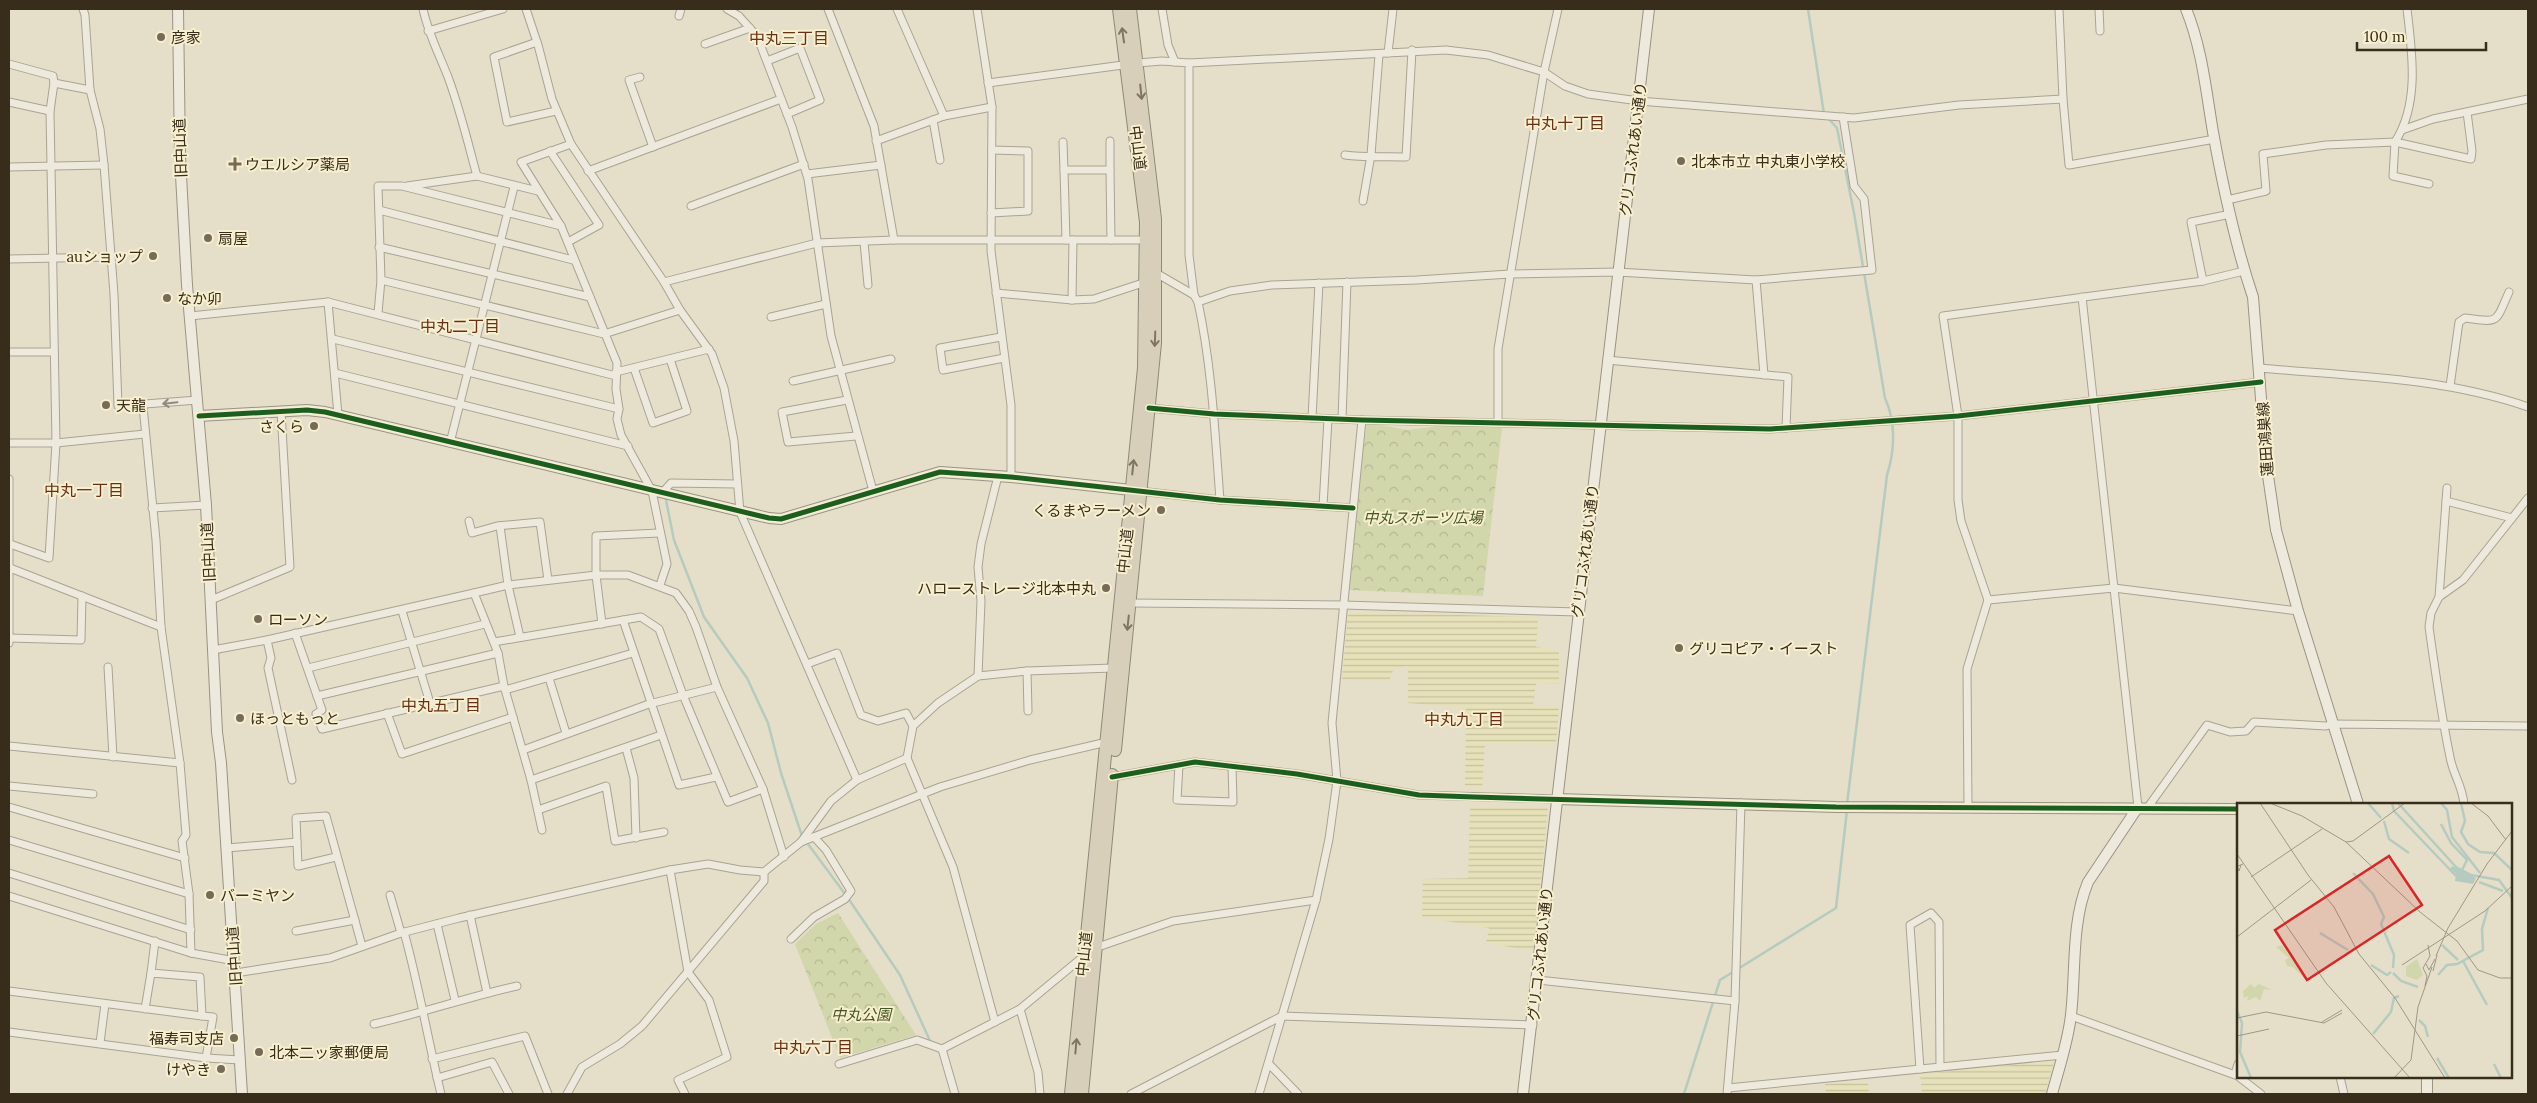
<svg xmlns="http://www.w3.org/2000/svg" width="2537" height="1103" font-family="Lora,'Noto Sans JP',serif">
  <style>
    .farmland { fill: url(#farmland-rules) }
    .park { fill: url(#park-crowns) }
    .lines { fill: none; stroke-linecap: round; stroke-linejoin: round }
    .stream { stroke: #b6cbbf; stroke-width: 2.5 }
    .street-casing { stroke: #aaa393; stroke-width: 9 }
    .secondary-casing { stroke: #999383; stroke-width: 12 }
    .highway-casing { stroke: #8f897a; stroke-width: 14 }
    .street { stroke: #ede9dc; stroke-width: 7 }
    .secondary { stroke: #ede9dc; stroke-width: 10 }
    .highway { stroke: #d8cfba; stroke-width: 12 }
    .cycleway-casing { stroke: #f7efce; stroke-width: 8 }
    .cycleway { stroke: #1b5e20; stroke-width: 5 }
    .oneway { stroke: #807563 }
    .oneway2 { stroke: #928a7c }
    .poi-dot { fill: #756b58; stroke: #f7efce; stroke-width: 2 }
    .labels { text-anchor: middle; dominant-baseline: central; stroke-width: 4; stroke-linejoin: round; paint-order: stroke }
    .poi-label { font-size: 15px; fill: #382c1b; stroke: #f7efce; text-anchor: start }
    .street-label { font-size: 15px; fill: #382c1b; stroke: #f7efce }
    .park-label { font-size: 15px; font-style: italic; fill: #445621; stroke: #f7efce }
    .neighbourhood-label { font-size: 16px; fill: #673018; stroke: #f7efce }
    .inset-river { fill: none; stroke: #b6cbbf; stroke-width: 2.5 }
    .inset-road { fill: none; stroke: #a09783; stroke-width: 1 }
    .view { fill: #d62828; fill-opacity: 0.15; stroke: #d62828; stroke-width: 2.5 }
    .inset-edge { fill: none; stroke: #382c1b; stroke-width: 2.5 }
  </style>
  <defs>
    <pattern id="farmland-rules" width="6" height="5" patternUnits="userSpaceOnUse" patternTransform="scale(1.25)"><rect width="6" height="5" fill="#e6e1b8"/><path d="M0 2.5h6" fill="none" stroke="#c6c19e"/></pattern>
    <pattern id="park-crowns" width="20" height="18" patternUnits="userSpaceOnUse" patternTransform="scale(1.25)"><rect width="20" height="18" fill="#d2d6ab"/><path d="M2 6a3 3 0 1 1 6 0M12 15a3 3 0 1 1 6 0" fill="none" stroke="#b5b893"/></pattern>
  </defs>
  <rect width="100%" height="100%" fill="#e5dfc9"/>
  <g class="farmland">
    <polygon points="1348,612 1538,617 1536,647 1559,650 1559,684 1536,683 1533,706 1559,707 1556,745 1485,743 1482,789 1465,788 1466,708 1408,703 1408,666 1394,668 1389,681 1342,679"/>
    <polygon points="1470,806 1548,807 1534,951 1486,943 1489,928 1422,917 1423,879 1468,878"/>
    <polygon points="2054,1061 2045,1094 1922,1094 1920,1074"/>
    <polygon points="1868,1081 1869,1094 1826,1094 1825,1084"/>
  </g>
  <g class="park">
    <polygon points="1367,422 1407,430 1446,425 1502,428 1483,596 1349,590 1354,513"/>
    <polygon points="838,913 916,1035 840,1058 795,944 816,924"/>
  </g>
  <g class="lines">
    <g class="stream">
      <polyline points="1808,9 1824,114"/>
      <path d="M1828 118 1837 128 1854 213 1885 398C1896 422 1895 450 1887 475L1847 804"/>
      <polyline points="666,500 674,540 704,617 747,678 768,723 781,773 802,836 848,898 900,975 931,1043"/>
      <polyline points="1684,1094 1720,980 1836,908 1847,810"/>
    </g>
    <g class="street-casing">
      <g id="street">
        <polyline points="83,9 85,15 90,90 100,129 104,165 114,294 118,406 198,400"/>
        <path d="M423 9C428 33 439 54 448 77 460 109 468 143 477 176"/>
        <polyline points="526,9 538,45 552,99 571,144 664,282 680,310 712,354 724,388 734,441 740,512 857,780"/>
        <polyline points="727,9 739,16 757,36 792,127 808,179 831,336 873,491"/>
        <polyline points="828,9 874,126 894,240 1146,240"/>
        <polyline points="897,9 944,116 992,107"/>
        <polyline points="977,9 992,107 991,251 1011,405 1011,477"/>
        <polyline points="1162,9 1168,45 1175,62"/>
        <polyline points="2059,9 2063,99"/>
        <polyline points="2099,9 2100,31"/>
        <polyline points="679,16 681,9"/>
        <polyline points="428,31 503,9"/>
        <polyline points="537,42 494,57 507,122 556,111"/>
        <polyline points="705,44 750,28"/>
        <polyline points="1388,53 1393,9"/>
        <polyline points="767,61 800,48 820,100 787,114"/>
        <polyline points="1189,63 1446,50 1488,55 1544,72 1565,86 1588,94 1639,101 1854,118 1959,105 2063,99 2069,165 2215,139"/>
        <polyline points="9,64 53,76 54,83 50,111 56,443 49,558 10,544"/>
        <polyline points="640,77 629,80 653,147"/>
        <polyline points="54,83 90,90"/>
        <polyline points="988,83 1138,63 1162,61 1189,63 1189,255 1194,295"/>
        <polyline points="9,102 50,111"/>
        <polyline points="933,120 940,160"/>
        <polyline points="2402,130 2433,119 2528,99"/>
        <polyline points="876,141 944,116"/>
        <polyline points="1110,141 1110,170"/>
        <polyline points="1063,142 1064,170"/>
        <polyline points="571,144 521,162 561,226 617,363 616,389 619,409 617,419 621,435 652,491 667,564 660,585"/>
        <polyline points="550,151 599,225 568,242"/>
        <path d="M1345 155C1365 158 1385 156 1406 157L1412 50"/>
        <polyline points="9,167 104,165"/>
        <polyline points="588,171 781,99"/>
        <polyline points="807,174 881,165"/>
        <polyline points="2429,184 2393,176 2395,142 2471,159 2472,151 2467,112"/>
        <polyline points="407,186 477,176 538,191"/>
        <path d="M2227 200 2266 191 2263 154 2326 145 2395 142C2420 103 2412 52 2407 9"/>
        <polyline points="1363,201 1371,155 1379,55"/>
        <polyline points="691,206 804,164"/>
        <polyline points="379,210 573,260"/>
        <polyline points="991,213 1028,211 1028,151 992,150"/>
        <polyline points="1066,240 1064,170 1110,170 1111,240"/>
        <polyline points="864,242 868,285"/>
        <polyline points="379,247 590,297"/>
        <polyline points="9,259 109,257"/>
        <polyline points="1156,273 1194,295 1198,302 1230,291 1272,285 1417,280 1510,274 1617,272 1756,280 1872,270 1864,199 1854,186 1843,117"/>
        <polyline points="381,280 604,334 680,310"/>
        <polyline points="1756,280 1764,375"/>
        <polyline points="2203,281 2191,222 2231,214"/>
        <polyline points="664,282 817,243 894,240"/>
        <polyline points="996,293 1072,300 1094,299 1146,282"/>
        <polyline points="2082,297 2138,807"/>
        <polyline points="1072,300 1073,240"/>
        <polyline points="328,302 338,415"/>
        <path d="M1198 302C1212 367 1215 434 1220 500"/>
        <polyline points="378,313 381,280 378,186 402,186 561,226"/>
        <polyline points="190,316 328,302 616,376"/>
        <polyline points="771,317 826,304"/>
        <polyline points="1001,337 940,348 943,370 1004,358"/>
        <polyline points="333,339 619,409"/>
        <polyline points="9,352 54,352"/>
        <polyline points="1607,360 1788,377 1786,428"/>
        <polyline points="634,368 653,423 687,411 670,359"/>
        <path d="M2259 368C2349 376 2442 377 2528 407"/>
        <polyline points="616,372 709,349"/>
        <polyline points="335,373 628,446"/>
        <polyline points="793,381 891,359"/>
        <path d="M2450 386 2459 322 2465 318C2500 323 2495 323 2509 292"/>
        <polyline points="847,400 782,412 788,442 856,436"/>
        <polyline points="143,406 156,540 161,627 180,763 186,835 182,841 189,894 191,953 235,961"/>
        <polyline points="1149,408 1214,414 1362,420 1770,429 1958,416 2261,382"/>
        <polyline points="1312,418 1319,283"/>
        <polyline points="1342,419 1347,282"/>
        <polyline points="1498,421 1498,349 1544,72 1558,9"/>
        <polyline points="9,443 56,443 145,434"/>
        <polyline points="450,443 514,187"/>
        <polyline points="9,479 9,643"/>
        <polyline points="1139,491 1220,500 1353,508"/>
        <polyline points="662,493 671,483 737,484"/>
        <polyline points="2446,501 2512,518"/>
        <polyline points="1323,506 1328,419"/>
        <polyline points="152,508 206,505"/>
        <polyline points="469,521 472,533 497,526 540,522 548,580"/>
        <polyline points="500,526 508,585 520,637"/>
        <polyline points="10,568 161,627"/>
        <polyline points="474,593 508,585 596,575 628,575 676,593 689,611 696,627 717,687 763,789 784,857"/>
        <polyline points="2439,597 2447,488"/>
        <polyline points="211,600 290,567 281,411"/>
        <polyline points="1988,600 2114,588 2298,611"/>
        <polyline points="1131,603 1343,605 1578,612"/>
        <polyline points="402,611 430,703"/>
        <polyline points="623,620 679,785 716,777"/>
        <polyline points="602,624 596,575 596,536 659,533"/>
        <polyline points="295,633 322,710 316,714 322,729 504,686"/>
        <polyline points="9,638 81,640 82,596"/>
        <polyline points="267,640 271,658 268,668 292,780"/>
        <polyline points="494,642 641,617 659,629 683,695 728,802 763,789"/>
        <polyline points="213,650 267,640 474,593 498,653 504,686 531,780 542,830"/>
        <polyline points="807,664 837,653 861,715 878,721 906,713 913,726"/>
        <polyline points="108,667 113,757"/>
        <polyline points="308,668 485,624"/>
        <polyline points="1027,671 1028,711"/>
        <polyline points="978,676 981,601 978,567 981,544 998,476"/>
        <polyline points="549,678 566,733"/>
        <polyline points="505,690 633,653"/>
        <polyline points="317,696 498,653"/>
        <polyline points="387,713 402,754 513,717"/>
        <polyline points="9,746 180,763"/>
        <polyline points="626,748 634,778 636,838"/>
        <polyline points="523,750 649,704 717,687"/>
        <polyline points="1179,765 1177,800 1233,802 1232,767"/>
        <polyline points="1112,777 1195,762 1297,774 1419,795 1556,799"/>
        <polyline points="531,780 661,735"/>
        <polyline points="9,786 93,794"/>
        <path d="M2464 804C2462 784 2453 775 2450 757 2441 714 2435 670 2429 627L2431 613 2439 597 2463 580 2528 498"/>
        <polyline points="9,807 185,858"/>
        <polyline points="1968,807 1967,669 1988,600 1961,521 1958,500 1958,416 1943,316 2203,281 2244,271"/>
        <polyline points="2148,807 2207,725 2230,732 2246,731 2254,722 2326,726 2333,724 2528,726"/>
        <polyline points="538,810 606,786 615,841 664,832"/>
        <polyline points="9,840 189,894"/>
        <polyline points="801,842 940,787 1030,760 1107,742"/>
        <polyline points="227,848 297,842"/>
        <polyline points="336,857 298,866 296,818 326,816 362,946"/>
        <polyline points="670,870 688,972 709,1000 727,1057 678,1080 685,1094"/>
        <polyline points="9,873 191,930"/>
        <polyline points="390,895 401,933"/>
        <polyline points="9,896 191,953"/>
        <polyline points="470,915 487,993"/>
        <polyline points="437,924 455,1000"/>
        <polyline points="296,931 355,920"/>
        <path d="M404 932C419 986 428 1040 441 1094"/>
        <polyline points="791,939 814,917 845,899 851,891 826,850 814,837"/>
        <polyline points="1095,948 1173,921 1316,900"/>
        <polyline points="151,973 155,941"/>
        <polyline points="236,973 330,958 401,933 459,918 670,870 708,864 740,870 764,872 801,842 831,801 857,780 907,758"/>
        <polyline points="1538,980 1735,1001"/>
        <polyline points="9,991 202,1016 200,977 151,973 145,1009"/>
        <polyline points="1020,1009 1038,1072 1040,1094"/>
        <polyline points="202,1016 213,1017 206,1058"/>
        <polyline points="2071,1016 2238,1076"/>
        <polyline points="995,1022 953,867 907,758 913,726 938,703 978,676 1027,671 1113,668"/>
        <path d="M374 1024C422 1013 468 997 517 986"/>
        <polyline points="9,1032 206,1058 240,1060"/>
        <polyline points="100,1043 105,1004"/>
        <polyline points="942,1049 955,1094"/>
        <polyline points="432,1059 525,1036 548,1094"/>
        <polyline points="839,1064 917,1040 942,1049 1020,1009 1084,956"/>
        <polyline points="1269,1064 1298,1094"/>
        <polyline points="1920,1069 1910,925 1931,913 1939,922 1940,1067"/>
        <polyline points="2235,1074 2238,1064"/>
        <polyline points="2239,1077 2261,1094"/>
        <polyline points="2340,1077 2344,1094"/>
        <polyline points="437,1078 492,1062 509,1094"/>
        <polyline points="1728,1088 2063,1055"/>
        <polyline points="567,1094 582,1067 620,1044 642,1026 764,881 764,872"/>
        <polyline points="1131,1094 1282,1016 1533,1025"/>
        <polyline points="1259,1094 1316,900 1329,839 1337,781 1332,723 1362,420"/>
        <polyline points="1727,1094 1735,1001 1741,803"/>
      </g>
    </g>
    <g class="secondary-casing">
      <g id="secondary">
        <polyline points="178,9 180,157 187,285 206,505 217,732 221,763 242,1094"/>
        <path d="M2186 9C2202 48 2206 91 2213 132 2223 187 2235 244 2253 297L2266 462 2276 530 2298 611 2358 804"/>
        <polyline points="199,416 307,410 325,412 769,518 781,519 940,472 1011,477 1131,490"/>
        <polyline points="1556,799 1836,807 2238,809"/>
        <polyline points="2427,1077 2427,1094"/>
        <polyline points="1523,1094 1649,9"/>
        <path d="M2052 1094C2059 1068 2068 1042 2071 1015 2076 971 2071 923 2088 882L2138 807"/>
      </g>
    </g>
    <g class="highway-casing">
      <g id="highway">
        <polyline points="1115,750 1155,343 1155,219 1130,9"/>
        <polyline points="1071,1094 1144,368 1146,222 1119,9"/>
        <polyline points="1082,1094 1112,775"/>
      </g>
    </g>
    <use href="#street" class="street"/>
    <use href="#secondary" class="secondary"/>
    <use href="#highway" class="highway"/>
    <g class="cycleway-casing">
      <g id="cycleway">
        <polyline points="1149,408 1214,414 1362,420 1770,429 1958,416 2261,382"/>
        <polyline points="199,416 307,410 325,412 769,518 781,519 940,472 1011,477 1220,500 1353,508"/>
        <polyline points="1112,777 1195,762 1297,774 1419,795 1474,797 1836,807 2238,809"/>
      </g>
    </g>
    <use href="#cycleway" class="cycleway"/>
  </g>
  <defs><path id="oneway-shaft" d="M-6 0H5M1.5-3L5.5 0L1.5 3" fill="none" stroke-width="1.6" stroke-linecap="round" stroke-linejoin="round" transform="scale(1.25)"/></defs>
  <g class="oneway">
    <use href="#oneway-shaft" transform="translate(1123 35) rotate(-98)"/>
    <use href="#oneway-shaft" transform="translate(1141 92) rotate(84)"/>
    <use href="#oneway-shaft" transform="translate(1155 339) rotate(92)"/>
    <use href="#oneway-shaft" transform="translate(1133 467) rotate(-84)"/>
    <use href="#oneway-shaft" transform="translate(1128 623) rotate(96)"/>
    <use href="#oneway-shaft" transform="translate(1076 1046) rotate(-85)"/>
  </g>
  <use class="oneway2" href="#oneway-shaft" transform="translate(170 403) rotate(174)"/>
  <g class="poi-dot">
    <circle cx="161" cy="37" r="5"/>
    <circle cx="1681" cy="161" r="5"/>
    <path d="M232.5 156.5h5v5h5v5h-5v5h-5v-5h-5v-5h5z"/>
    <circle cx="208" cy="238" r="5"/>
    <circle cx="153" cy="256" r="5"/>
    <circle cx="167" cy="298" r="5"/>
    <circle cx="106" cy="405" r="5"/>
    <circle cx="314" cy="426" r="5"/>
    <circle cx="1161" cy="510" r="5"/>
    <circle cx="1106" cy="588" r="5"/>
    <circle cx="258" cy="619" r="5"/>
    <circle cx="1679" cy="648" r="5"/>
    <circle cx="240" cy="718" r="5"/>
    <circle cx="210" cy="895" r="5"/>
    <circle cx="234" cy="1038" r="5"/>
    <circle cx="259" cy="1052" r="5"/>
    <circle cx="221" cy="1069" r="5"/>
  </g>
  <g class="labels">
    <g class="poi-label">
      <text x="171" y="37">彦家</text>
      <text x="1691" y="161">北本市立 中丸東小学校</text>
      <text x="245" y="164">ウエルシア薬局</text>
      <text x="218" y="238">扇屋</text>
      <text x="143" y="256" text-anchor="end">auショップ</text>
      <text x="177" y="298">なか卯</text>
      <text x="116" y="405">天龍</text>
      <text x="304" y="426" text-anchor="end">さくら</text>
      <text x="1151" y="510" text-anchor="end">くるまやラーメン</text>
      <text x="1096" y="588" text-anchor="end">ハローストレージ北本中丸</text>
      <text x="268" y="619">ローソン</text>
      <text x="1689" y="648">グリコピア・イースト</text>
      <text x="250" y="718">ほっともっと</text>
      <text x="220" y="895">バーミヤン</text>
      <text x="224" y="1038" text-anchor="end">福寿司支店</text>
      <text x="269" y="1052">北本二ッ家郵便局</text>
      <text x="211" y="1069" text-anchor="end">けやき</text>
    </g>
    <g class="street-label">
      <text transform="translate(180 148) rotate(-92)">旧中山道</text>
      <text transform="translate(1138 148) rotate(83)">中山道</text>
      <text transform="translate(1633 149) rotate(-83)">グリコふれあい通り</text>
      <text transform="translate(2265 439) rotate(-94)">蓮田鴻巣線</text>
      <text transform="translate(1125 551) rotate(-84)">中山道</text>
      <text transform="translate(1585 551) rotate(-83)">グリコふれあい通り</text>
      <text transform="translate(208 552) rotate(-93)">旧中山道</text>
      <text transform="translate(1084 954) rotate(-84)">中山道</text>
      <text transform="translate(1540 954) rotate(-84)">グリコふれあい通り</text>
      <text transform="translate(234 956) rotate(-94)">旧中山道</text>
    </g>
    <g class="park-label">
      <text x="1423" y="517">中丸スポーツ広場</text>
      <text x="861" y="1014">中丸公園</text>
    </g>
    <g class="neighbourhood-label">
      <text x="789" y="38">中丸三丁目</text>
      <text x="1565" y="123">中丸十丁目</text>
      <text x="460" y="326">中丸二丁目</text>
      <text x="84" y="490">中丸一丁目</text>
      <text x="441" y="705">中丸五丁目</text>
      <text x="1464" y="719">中丸九丁目</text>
      <text x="813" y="1047">中丸六丁目</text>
    </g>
  </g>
  <g transform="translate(2237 803)">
    <rect width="275" height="275" fill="#e5dfc9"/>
    <path d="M45 142 54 155 68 176 56 164 50 163 48 157 52 155 39 144ZM180 156 186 172 180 177 169 173V164ZM14 181 17 185 22 181 35 187 27 186 23 198 19 194 10 198 11 193 7 195 6 188Z" fill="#d2d6ab"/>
    <path d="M215 63 239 75 236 81 218 78 219 71 213 66Z" fill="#b6cbbf"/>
    <path class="inset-river" d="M131 0 144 15M155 0 157 8 219 73M161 0 219 64 234 72 262 77 275 95M204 0 210 7 215 34 243 70M224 0 228 18 224 29 231 41 243 49 257 50 275 67M147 18 152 36 172 50M204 21 214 40 230 57 225 67M116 70 136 91 147 114 144 121 157 152 156 165M242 79 266 88M83 130 111 147M205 142 221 157M226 158 250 202M134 162 150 172 154 169M156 170 164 178 181 184M201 172 210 162 220 161 246 147 245 126 251 105M0 208 5 220 3 249 14 275M182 217 188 223 191 234M136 231 154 209 157 195 162 193M200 255 212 275M257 261 264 275"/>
    <path class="inset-road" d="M23 0 71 72 97 104 122 151 158 195 208 275M33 0 65 13 109 39 183 109 220 138 241 167 263 175H275M234 0 251 13 269 37M109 39 116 38 168 0M0 51 89 180 173 275M4 62 2 68 0 64 1 63 6 61M14 74 85 26M0 134 74 77M199 153 211 125 250 61 275 28M189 161 192 167 198 156M165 162 248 108 275 83M196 168 200 152M188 183 190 173 186 165 193 153 191 142M0 215 29 209 87 220 105 210M85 219 105 207M0 233 32 226M157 275 174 257 181 204 195 164"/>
    <path class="view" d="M152 53 185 102 70 177 38 127Z"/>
    <rect width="275" height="275" class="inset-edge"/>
  </g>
  <rect width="2537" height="1103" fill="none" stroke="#382c1b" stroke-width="20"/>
  <path d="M2357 42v8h129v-8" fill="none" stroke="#382c1b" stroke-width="2.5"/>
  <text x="2364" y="42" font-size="15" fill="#382c1b" stroke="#f7efce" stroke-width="4" paint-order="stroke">100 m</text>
</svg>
